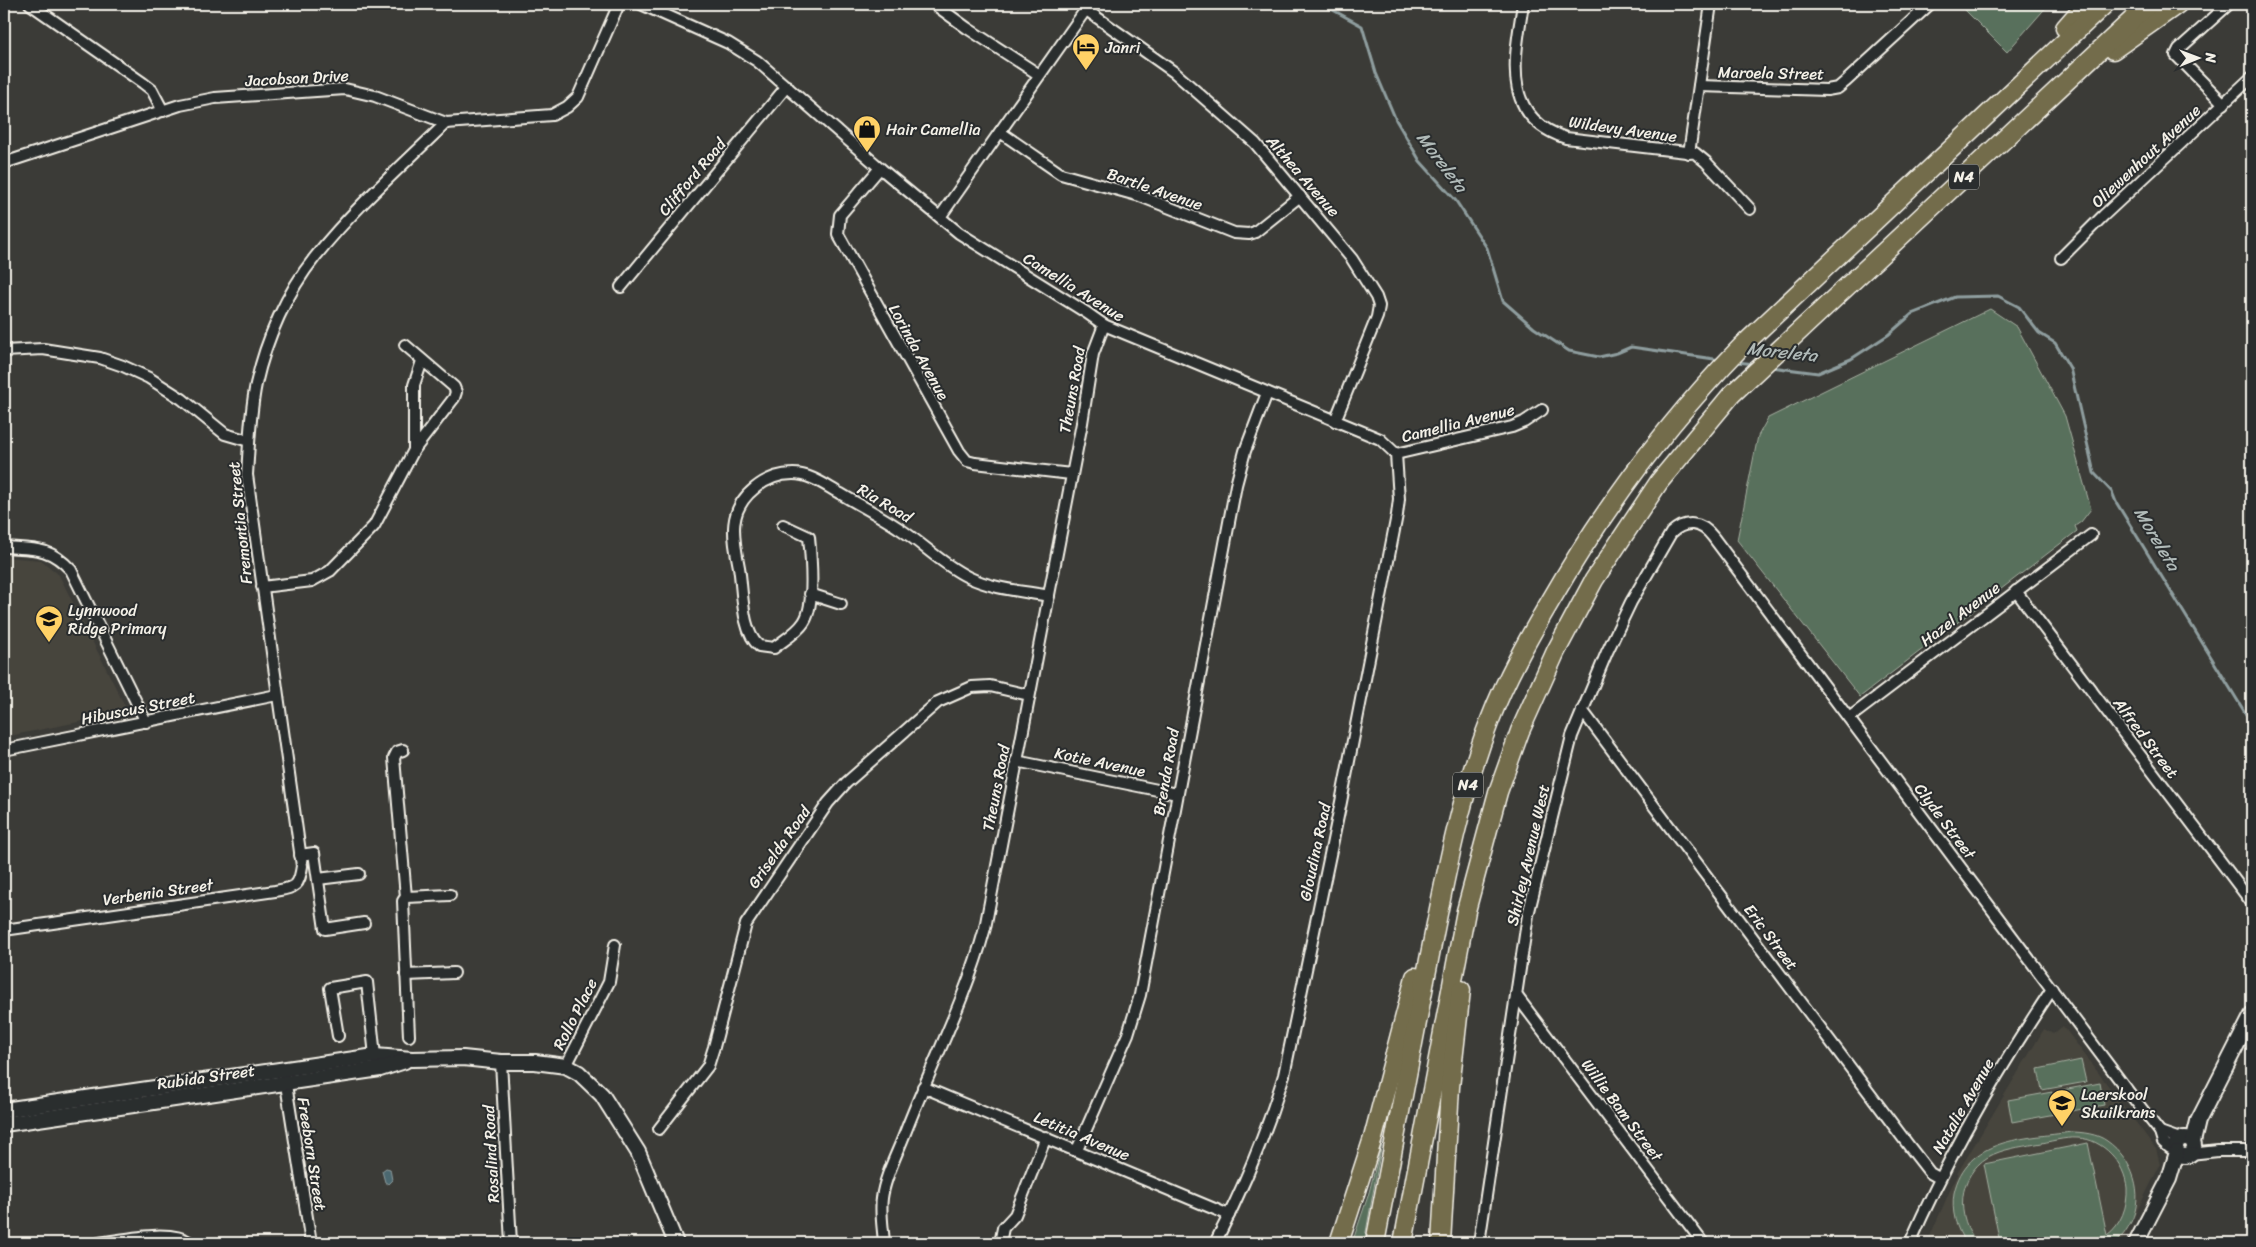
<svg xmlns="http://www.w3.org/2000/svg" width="2256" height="1247" font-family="Sriracha,sans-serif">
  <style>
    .built { fill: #47453d }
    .green { fill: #596f5b; stroke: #a6b0a2 }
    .water { fill: #4b676f; stroke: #8f9e9f }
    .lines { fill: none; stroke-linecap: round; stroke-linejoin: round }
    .stream { stroke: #8f9e9f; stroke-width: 3 }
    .street-casing { stroke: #f4f1e8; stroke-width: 14 }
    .secondary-casing { stroke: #f4f1e8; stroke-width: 18 }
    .highway-casing { stroke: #f4f1e8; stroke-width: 21 }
    .street { stroke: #2a2d2e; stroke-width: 10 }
    .secondary { stroke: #2a2d2e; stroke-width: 14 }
    .highway { stroke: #736c4b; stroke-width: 18 }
    .labels { text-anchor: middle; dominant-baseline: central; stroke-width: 4; stroke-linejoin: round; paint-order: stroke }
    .shield { fill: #2a2d2e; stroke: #b7b6b0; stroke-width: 1 }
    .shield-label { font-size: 15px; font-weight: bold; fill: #f4f1e8 }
    .poi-label { font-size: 16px; fill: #f4f1e8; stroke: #2a2d2e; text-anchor: start }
    .street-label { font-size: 16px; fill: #f4f1e8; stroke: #2a2d2e }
    .water-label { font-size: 18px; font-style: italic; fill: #b0bab8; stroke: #2a2d2e }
  </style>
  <rect width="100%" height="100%" fill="#3b3b37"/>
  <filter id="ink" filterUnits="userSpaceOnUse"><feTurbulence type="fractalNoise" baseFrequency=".02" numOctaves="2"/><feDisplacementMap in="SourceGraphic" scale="10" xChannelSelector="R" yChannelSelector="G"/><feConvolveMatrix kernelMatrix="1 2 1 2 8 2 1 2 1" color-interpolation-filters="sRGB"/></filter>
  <g filter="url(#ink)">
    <g class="built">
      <polygon points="4,557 41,560 59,575 128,712 4,737"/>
      <polygon points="2063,1026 2156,1149 2160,1165 2121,1243 1927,1243 1958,1172 2044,1029 2053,1034"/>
    </g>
    <g class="green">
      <polygon points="1959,4 2049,4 2007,52"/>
      <polygon points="1990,309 2017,327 2065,416 2091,509 2081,522 2075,526 2077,531 1860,697 1737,540 1758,436 1768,418"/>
      <polygon points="2081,1060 2086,1082 2042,1090 2038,1069"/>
      <polygon points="2100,1083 2104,1105 2061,1113 2057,1091"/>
      <polygon points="2052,1092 2055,1114 2012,1122 2008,1100"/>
      <path d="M2071 1132C2082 1132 2098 1134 2107 1141 2133 1159 2145 1194 2131 1222 2127 1229 2122 1239 2114 1242 2109 1245 2101 1243 2095 1243L2106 1236 2068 1243H2000L1984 1164 2088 1143 2107 1235C2121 1225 2128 1206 2127 1188 2125 1163 2103 1139 2078 1138 2064 1137 2050 1142 2036 1144 2020 1147 2002 1149 1988 1157 1957 1176 1955 1218 1978 1243H1966C1956 1229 1951 1211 1954 1193 1966 1137 2025 1139 2071 1132Z"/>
      <polygon points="1382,1143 1364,1243 1352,1243 1368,1196"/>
    </g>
    <polygon class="water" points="386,1168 390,1169 392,1180 388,1184 385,1182 382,1171"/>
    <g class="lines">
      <g class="stream">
        <polyline points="1322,4 1362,26 1376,73 1396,120 1420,161 1456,201 1487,248 1503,301 1534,328 1569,351 1599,357 1617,353 1631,347 1721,360"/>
        <polyline points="1737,362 1755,364"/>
        <polyline points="1771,367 1818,373 1851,359 1888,335 1912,314 1955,297 1998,296 2019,307 2039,333 2055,343 2070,368 2094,473 2112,492 2116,502 2252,724"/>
      </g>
      <g class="street-casing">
        <g id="street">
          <polyline points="30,4 143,83 152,90 163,111"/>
          <polyline points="641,4 728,43 757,61 880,168 959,233 1087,313 1104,325 1380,439 1396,454"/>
          <polyline points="934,4 967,28 1038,74"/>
          <path d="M1523 4C1515 57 1500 117 1566 138L1695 153 1706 162 1750 209"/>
          <polyline points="1085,9 1174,72 1255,143 1352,259 1376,297 1379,306 1377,317 1335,421"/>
          <polyline points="1699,86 1827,90 1838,88 1845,82 1930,4"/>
          <polyline points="2224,104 2176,55 2179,49 2229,4"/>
          <polyline points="1000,132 1061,174 1140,196 1234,233 1249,234 1255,232 1300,196"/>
          <polyline points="1689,153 1711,4"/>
          <polyline points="4,163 180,105 215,98 345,89 375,96 446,123 552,115 567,107 578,97 619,4"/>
          <polyline points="880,168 840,215 838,234 959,451 967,461 975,463 1071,474"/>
          <polyline points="940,217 1089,5"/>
          <polyline points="2061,258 2103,216 2252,77"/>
          <polyline points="621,287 787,86"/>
          <polyline points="4,351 43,349 100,358 123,366 149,378 182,399 225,434 249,441"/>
          <polyline points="414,450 414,385 422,361"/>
          <polyline points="1396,454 1512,427 1524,422 1542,410"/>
          <path d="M783 525 809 537C811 557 815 606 804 622 797 633 784 640 774 648L759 646C741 631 743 590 739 567 733 537 727 510 755 488 766 479 778 474 793 474 811 474 826 486 841 494 861 506 881 516 900 529 923 544 943 565 968 577 993 589 1022 591 1049 596"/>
          <path d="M4 547C33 549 49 546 71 570L146 722"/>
          <polyline points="262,587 312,581 330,571 374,526 414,450 454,398 456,392 454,387 405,345"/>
          <polyline points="2016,591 2252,903"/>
          <polyline points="810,594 841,604"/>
          <polyline points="1582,710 1909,1146 1930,1173 1939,1178"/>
          <polyline points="1849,718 2091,535"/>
          <polyline points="4,750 277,695"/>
          <polyline points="403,750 397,752 394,758 406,897"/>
          <polyline points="1016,761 1177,794"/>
          <polyline points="300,855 314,853 325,929 364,923"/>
          <polyline points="318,879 359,874"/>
          <path d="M4 930 275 891C296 887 299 887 302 866L247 475C249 444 250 413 256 384 266 339 287 292 315 257 354 208 402 166 446 123"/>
          <polyline points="406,975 454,973"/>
          <polyline points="1516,995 1703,1243"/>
          <polyline points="338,1036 330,988 367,982 375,1056"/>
          <polyline points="409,1036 403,901 406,897 450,895"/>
          <polyline points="501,1062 511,1243"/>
          <polyline points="566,1066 609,982 615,945"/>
          <polyline points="285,1078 311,1243"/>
          <polyline points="923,1087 1229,1215"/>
          <polyline points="659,1129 708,1066 714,1047 746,924 828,803 846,783 938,702 972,687 990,686 1029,695"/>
          <polyline points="2160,1132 2180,1139"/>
          <polyline points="1077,1150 1128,1034 1140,995 1236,485 1245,451 1267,393"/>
          <polyline points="2190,1154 2218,1151 2252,1151"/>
          <path d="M99 1243C124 1240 170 1228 191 1243"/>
          <path d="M884 1243C883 1228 880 1213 882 1198 885 1176 897 1154 905 1133 931 1065 966 999 985 928L1082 423 1093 354 1104 325"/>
          <polyline points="1000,1243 1003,1228 1015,1215 1046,1137"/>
          <path d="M1215 1243C1243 1189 1266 1134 1284 1075L1341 802 1397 515 1399 499 1396 454"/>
          <path d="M1479 1243 1528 915 1572 736 1607 652 1631 602 1671 533C1685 520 1701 521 1713 537L2131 1095 2160 1132 2163 1142 2170 1148 2176 1150"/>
          <path d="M1910 1243C1949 1154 1998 1070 2052 989"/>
        </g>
      </g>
      <g class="secondary-casing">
        <g id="secondary">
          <polyline points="4,1110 375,1056 412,1059 463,1058 501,1062 535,1062 566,1066 579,1073 602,1095 638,1152 676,1243"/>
          <polyline points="4,1124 380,1069 405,1061"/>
          <circle cx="2185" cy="1147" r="9"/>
          <polyline points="2193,1142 2198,1121 2252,1015"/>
          <polyline points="2136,1243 2169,1179 2177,1152"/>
        </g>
      </g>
      <g class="highway-casing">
        <g id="highway">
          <polyline points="2065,28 2086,4"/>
          <polyline points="2113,50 2178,4"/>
          <polyline points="1339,1243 1373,1138 1415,977"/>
          <path d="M1375 1243C1392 1154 1409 1064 1426 975 1443 888 1458 802 1490 720 1506 678 1528 639 1551 600 1604 508 1667 423 1741 347L2105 4"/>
          <polyline points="1403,1243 1466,911 1498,792 1520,731 1556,651 1594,580 1659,482 1732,394 2149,4"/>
          <polyline points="1441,1243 1450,1087 1461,990"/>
        </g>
      </g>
      <use href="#street" class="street"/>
      <use href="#secondary" class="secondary"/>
      <use href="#highway" class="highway"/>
    </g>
  </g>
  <defs>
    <g id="hotel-pin" transform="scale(1.4375)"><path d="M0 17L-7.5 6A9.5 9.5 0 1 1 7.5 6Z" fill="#ffd166" stroke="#2a2d2e"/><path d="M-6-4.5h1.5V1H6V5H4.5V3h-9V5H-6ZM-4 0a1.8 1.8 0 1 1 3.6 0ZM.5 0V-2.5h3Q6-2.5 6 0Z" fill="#111"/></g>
    <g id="shop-pin" transform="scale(1.4375)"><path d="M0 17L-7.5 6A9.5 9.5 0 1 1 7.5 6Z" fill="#ffd166" stroke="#2a2d2e"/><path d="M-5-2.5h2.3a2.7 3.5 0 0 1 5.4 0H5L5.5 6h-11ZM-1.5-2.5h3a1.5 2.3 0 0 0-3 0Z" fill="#111"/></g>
    <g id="school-pin" transform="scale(1.4375)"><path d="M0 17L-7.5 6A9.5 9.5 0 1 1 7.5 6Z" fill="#ffd166" stroke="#2a2d2e"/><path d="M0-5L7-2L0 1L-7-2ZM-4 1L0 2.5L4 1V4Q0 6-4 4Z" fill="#111"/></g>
  </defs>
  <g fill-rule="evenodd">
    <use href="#hotel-pin" x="1086" y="47"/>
    <use href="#shop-pin" x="867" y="129"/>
    <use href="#school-pin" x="49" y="619"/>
    <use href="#school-pin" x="2062" y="1103"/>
  </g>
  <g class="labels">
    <g class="shield">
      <rect x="1949" y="164.5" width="30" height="25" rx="4"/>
      <rect x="1453" y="772.5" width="30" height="25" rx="4"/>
    </g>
    <g class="shield-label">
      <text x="1964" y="177">N4</text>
      <text x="1468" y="785">N4</text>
    </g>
    <g class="poi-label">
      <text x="1105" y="47">Janri</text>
      <text x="886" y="129">Hair Camellia</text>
      <text x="68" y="610">Lynnwood<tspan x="68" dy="18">Ridge Primary</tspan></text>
      <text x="2081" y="1094">Laerskool<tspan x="2081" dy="18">Skuilkrans</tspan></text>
    </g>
    <g class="street-label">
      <text transform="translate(1771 73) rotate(1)">Maroela Street</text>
      <text transform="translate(297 78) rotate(-3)">Jacobson Drive</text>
      <text transform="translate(1623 129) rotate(8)">Wildevy Avenue</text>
      <text transform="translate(2146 156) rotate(-43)">Oliewenhout Avenue</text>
      <text transform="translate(1303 176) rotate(49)">Althea Avenue</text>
      <text transform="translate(692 177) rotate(-50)">Clifford Road</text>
      <text transform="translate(1155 189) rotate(19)">Bartle Avenue</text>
      <text transform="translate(1074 287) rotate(32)">Camellia Avenue</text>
      <text transform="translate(919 352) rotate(61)">Lorinda Avenue</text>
      <text transform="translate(1072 390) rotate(-80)">Theuns Road</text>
      <text transform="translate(1458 423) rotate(-14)">Camellia Avenue</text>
      <text transform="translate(885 503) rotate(31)">Ria Road</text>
      <text transform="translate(240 523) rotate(-96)">Fremontia Street</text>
      <text transform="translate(1960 614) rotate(-37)">Hazel Avenue</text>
      <text transform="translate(138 708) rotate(-11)">Hibuscus Street</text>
      <text transform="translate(2146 738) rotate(53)">Alfred Street</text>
      <text transform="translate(1100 762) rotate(12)">Kotie Avenue</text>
      <text transform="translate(1166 772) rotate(-80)">Brenda Road</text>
      <text transform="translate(996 788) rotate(-79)">Theuns Road</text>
      <text transform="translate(1945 821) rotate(53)">Clyde Street</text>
      <text transform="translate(779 847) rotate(-55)">Griselda Road</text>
      <text transform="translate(1315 852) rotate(-78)">Gloudina Road</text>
      <text transform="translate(1528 855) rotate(-77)">Shirley Avenue West</text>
      <text transform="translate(158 892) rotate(-8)">Verbenia Street</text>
      <text transform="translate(1771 937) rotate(53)">Eric Street</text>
      <text transform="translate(575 1014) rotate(-63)">Rollo Place</text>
      <text transform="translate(206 1077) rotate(-8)">Rubida Street</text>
      <text transform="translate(1963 1106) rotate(-60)">Natalie Avenue</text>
      <text transform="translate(1622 1110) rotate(53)">Willie Bam Street</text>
      <text transform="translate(1082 1136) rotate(23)">Letitia Avenue</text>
      <text transform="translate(312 1154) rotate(81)">Freeborn Street</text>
      <text transform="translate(491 1154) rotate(-93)">Rosalind Road</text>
    </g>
    <g class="water-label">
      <text transform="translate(1442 162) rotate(53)">Moreleta</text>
      <text transform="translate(1782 352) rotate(6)">Moreleta</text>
      <text transform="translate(2157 539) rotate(59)">Moreleta</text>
    </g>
  </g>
  <rect width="2256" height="1247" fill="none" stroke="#2a2d2e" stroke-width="20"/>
  <rect x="10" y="10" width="2236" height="1227" fill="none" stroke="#f4f1e8" stroke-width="2" filter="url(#ink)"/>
  <g transform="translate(2198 58) rotate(89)" stroke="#2a2d2e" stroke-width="4" paint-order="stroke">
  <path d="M0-4L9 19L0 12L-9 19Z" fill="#f4f1e8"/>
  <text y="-8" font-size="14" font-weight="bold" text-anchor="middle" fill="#f4f1e8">N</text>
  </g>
</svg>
